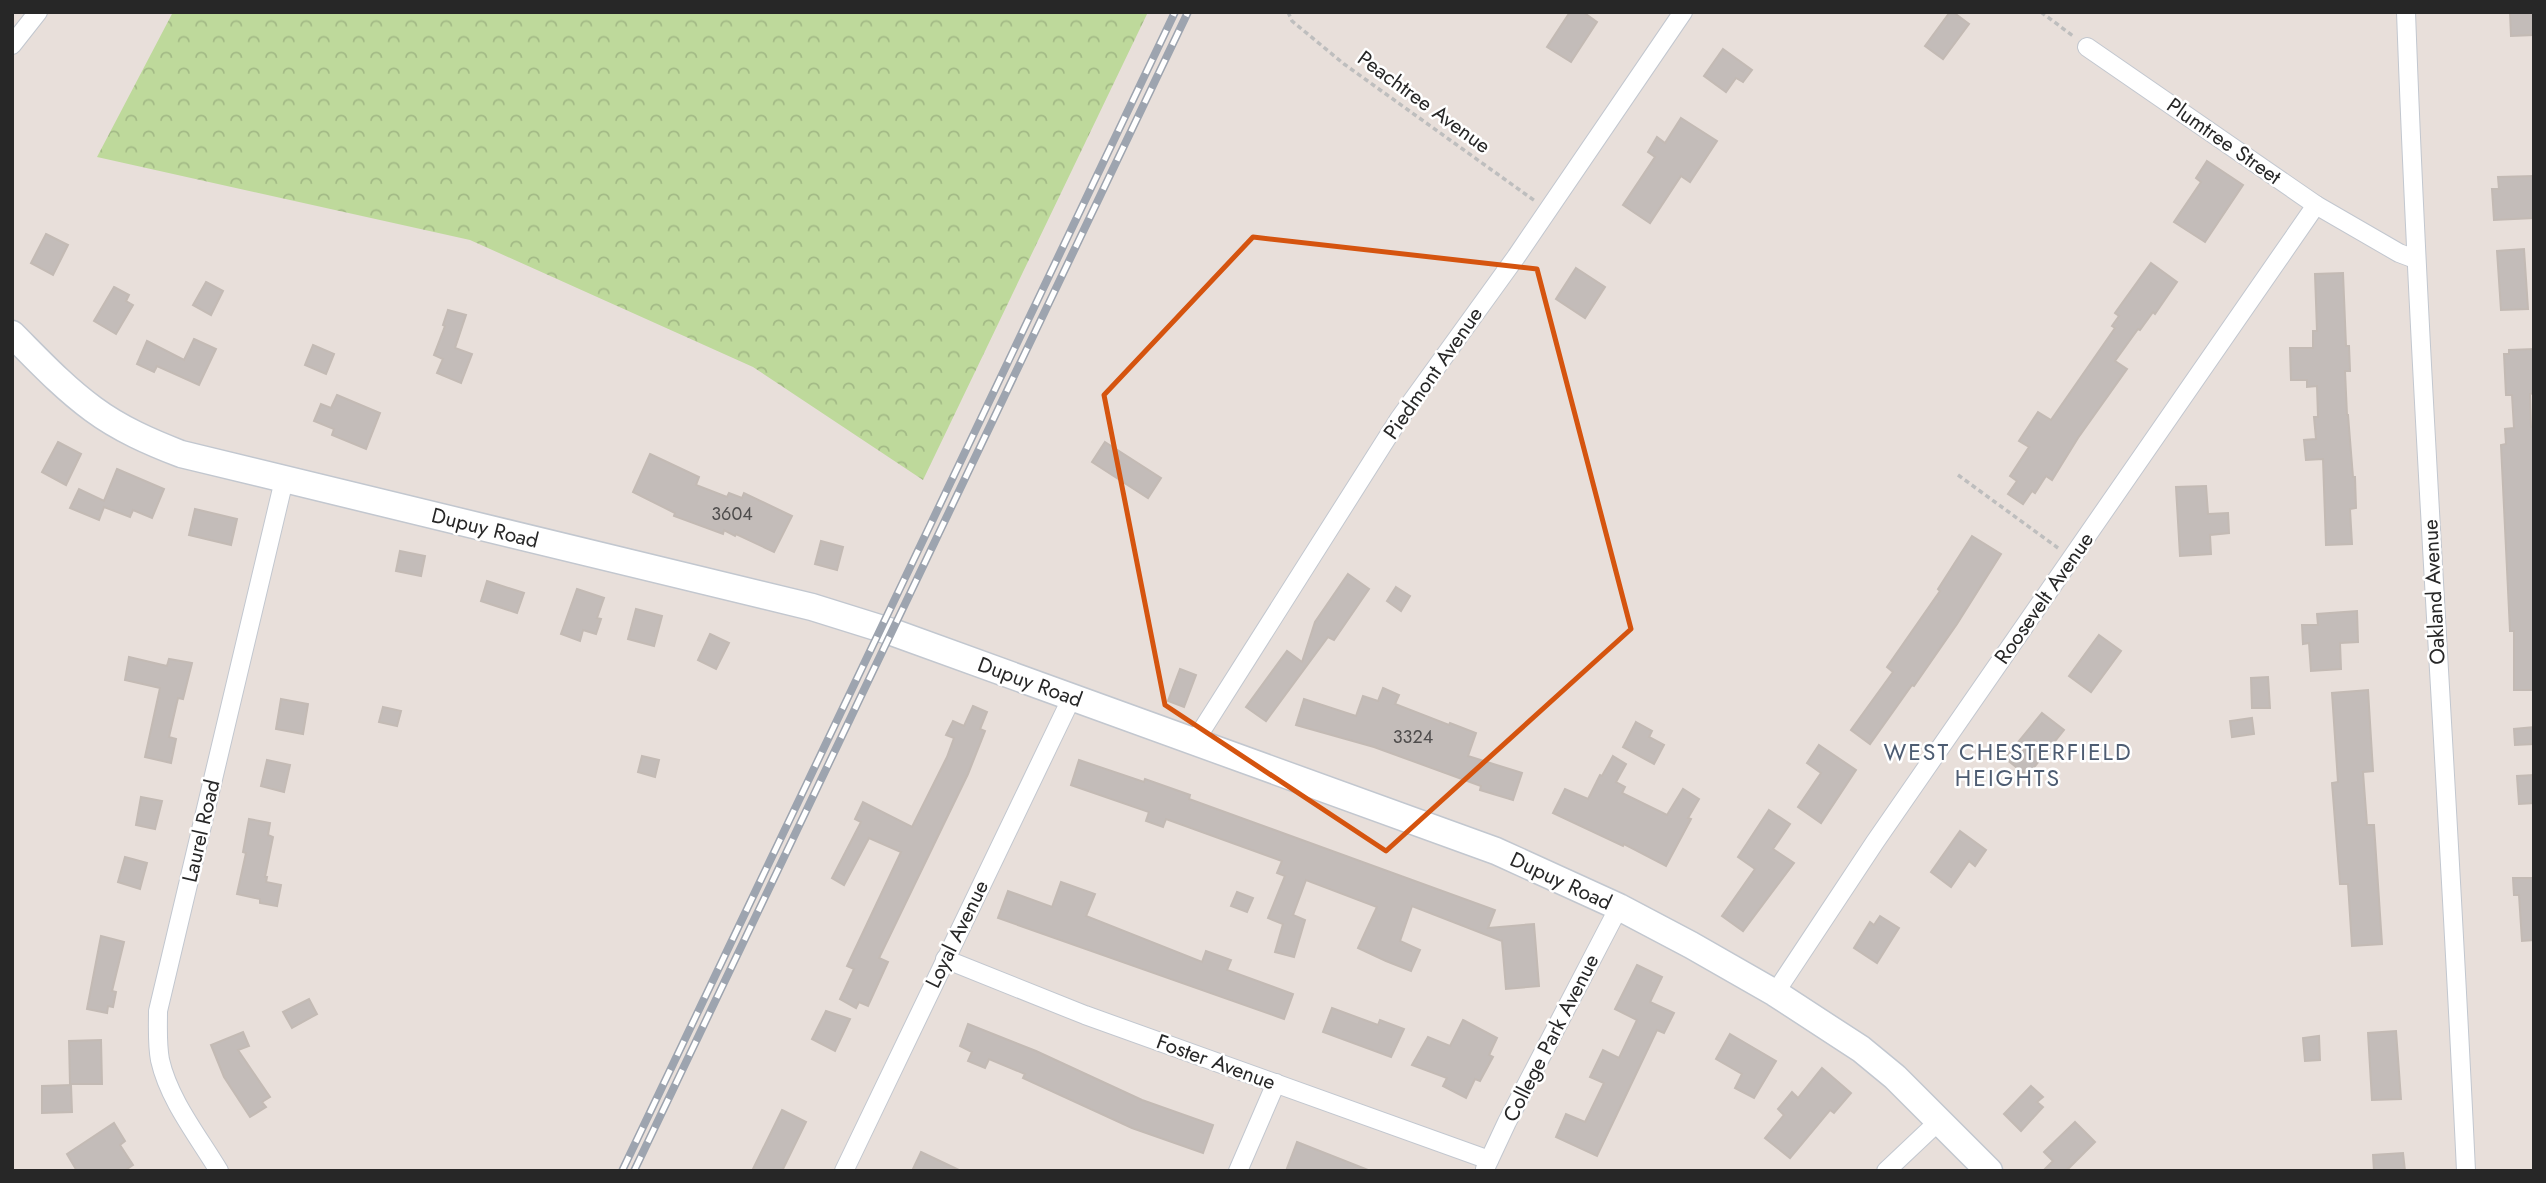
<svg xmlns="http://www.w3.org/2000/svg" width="2546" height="1183" font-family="Jost,sans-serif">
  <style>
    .forest { fill: url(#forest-crowns) }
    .building { fill: #c3bcb9; stroke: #c3bab4; stroke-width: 2 }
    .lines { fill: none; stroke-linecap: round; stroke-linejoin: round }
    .street-casing { stroke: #c2c7cf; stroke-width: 20 }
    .secondary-casing { stroke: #c2c7cf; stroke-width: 29 }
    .path { stroke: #bebebe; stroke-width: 3.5; stroke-dasharray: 5 3.5; stroke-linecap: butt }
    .street { stroke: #fff; stroke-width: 18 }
    .secondary { stroke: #fff; stroke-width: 26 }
    .rail-casing { stroke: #9da4af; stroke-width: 8 }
    .rail { stroke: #fff; stroke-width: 5; stroke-dasharray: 16; stroke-linecap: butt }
    .marked { fill: none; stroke: #d5540f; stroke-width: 5; stroke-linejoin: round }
    .labels { text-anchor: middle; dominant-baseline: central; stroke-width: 5; stroke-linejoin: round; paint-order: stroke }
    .number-label { font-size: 18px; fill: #4e4c4c }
    .street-label { font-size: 21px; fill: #272727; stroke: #fff }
    .neighbourhood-label { font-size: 23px; letter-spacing: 2px; fill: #4d5c72; stroke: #fff }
  </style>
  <defs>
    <pattern id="forest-crowns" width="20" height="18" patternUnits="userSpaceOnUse" patternTransform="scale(1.75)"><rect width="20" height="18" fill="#bed99b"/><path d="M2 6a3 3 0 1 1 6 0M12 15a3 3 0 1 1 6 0" fill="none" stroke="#a3ba86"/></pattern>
  </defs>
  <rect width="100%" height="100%" fill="#e8dfda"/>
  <polygon class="forest" points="173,12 1148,12 923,480 753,367 470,240 97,157"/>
  <g class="building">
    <polygon points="1570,12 1583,12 1597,22 1571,62 1547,47"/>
    <polygon points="1950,12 1953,12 1969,24 1943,59 1925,46"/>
    <polygon points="2510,12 2534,12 2534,35 2511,36"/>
    <polygon points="1723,49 1752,70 1743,82 1736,78 1726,92 1704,76"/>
    <polygon points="1681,118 1717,141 1690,182 1681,176 1650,223 1623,205 1655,157 1648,152 1657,137 1665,143"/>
    <polygon points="2207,161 2243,185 2205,242 2174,222 2201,182 2196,178"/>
    <polygon points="2534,176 2534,218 2494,220 2492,189 2499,189 2498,177"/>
    <polygon points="46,234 68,245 53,275 31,263"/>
    <polygon points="2524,249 2528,309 2501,310 2497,251"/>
    <polygon points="2151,263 2177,282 2155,314 2153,312 2140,330 2138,329 2115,361 2127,369 2078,438 2052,480 2046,476 2035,493 2032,491 2023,504 2008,494 2017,481 2010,476 2029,447 2019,441 2038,412 2051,420 2115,328 2112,326 2119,316 2115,313"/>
    <polygon points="1576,268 1605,287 1585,318 1556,299"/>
    <polygon points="2343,273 2346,346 2349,346 2350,371 2345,371 2347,415 2348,415 2353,477 2355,477 2356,508 2350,509 2352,544 2326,545 2323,459 2306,460 2304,440 2316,439 2314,417 2318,417 2317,386 2307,387 2307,380 2291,380 2290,348 2313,348 2313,331 2317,331 2315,274"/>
    <polygon points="206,282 223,291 211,315 193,305"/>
    <polygon points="114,287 129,295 126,301 133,305 116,334 94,321"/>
    <polygon points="448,310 466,315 455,348 472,354 461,383 437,373 443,359 434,355 445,326 443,325"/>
    <polygon points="194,339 216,349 199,385 157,366 154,372 137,364 147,341 184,360"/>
    <polygon points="313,345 334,354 326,374 305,365"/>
    <polygon points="2534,349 2534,393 2530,394 2531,427 2534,427 2534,690 2514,690 2514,631 2510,631 2501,445 2506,444 2505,429 2514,428 2512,395 2506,395 2504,354 2509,354 2509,350"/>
    <polygon points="337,395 380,413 366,449 332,435 334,429 314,421 321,404 331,408"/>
    <polygon points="58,442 81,454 66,485 42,472"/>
    <polygon points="1105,442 1161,478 1148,498 1092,462"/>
    <polygon points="650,454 699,477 696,485 727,497 729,493 742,498 744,493 792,516 774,552 736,534 735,536 724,530 723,534 674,516 675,513 633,492"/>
    <polygon points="117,469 164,489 152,518 133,510 130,517 104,507 99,520 70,508 79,489 104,501"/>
    <polygon points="2206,486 2208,514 2228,513 2229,533 2210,535 2211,554 2180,556 2176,487"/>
    <polygon points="195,509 237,519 231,545 189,535"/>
    <polygon points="1972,536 2001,554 1957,624 1914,686 1912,685 1870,744 1851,730 1893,672 1887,667 1940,591 1938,589"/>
    <polygon points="821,541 843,547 837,570 815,564"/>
    <polygon points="400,551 425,556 421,576 396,571"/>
    <polygon points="1348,574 1369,589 1334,640 1328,637 1266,721 1246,707 1287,651 1302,662 1315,622"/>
    <polygon points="487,581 524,593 517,613 481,601"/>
    <polygon points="1396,587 1410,596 1401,611 1387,601"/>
    <polygon points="577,589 604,598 597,618 601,619 596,634 583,630 580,641 561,634"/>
    <polygon points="636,609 662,616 654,646 628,639"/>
    <polygon points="2357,611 2358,642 2340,643 2341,669 2311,671 2309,643 2303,644 2302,625 2318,625 2317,614"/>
    <polygon points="710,634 729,643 716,669 698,660"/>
    <polygon points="2099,635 2121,651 2091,692 2069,676"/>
    <polygon points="129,657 167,666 169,659 192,663 183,699 178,698 169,737 176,739 171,763 145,757 160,688 125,680"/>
    <polygon points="1180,669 1196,675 1184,707 1168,701"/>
    <polygon points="2268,677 2270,708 2252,708 2251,678"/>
    <polygon points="1383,688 1399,695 1395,704 1449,725 1450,723 1476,733 1468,756 1522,773 1513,800 1480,790 1481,786 1374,747 1296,725 1304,699 1356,716 1363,696 1378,701"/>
    <polygon points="2368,690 2373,771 2363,772 2367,825 2374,825 2382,944 2352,946 2348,884 2340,884 2332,783 2338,782 2332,693"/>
    <polygon points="281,699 308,704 303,734 276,729"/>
    <polygon points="973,706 987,712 980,729 985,731 968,774 879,958 888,962 868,1006 859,1002 856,1008 840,999 854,969 847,966 901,852 869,838 844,885 832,878 861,822 855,819 863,802 912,827 947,757 954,738 946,735 953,721 964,726"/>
    <polygon points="383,707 401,711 397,726 379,722"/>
    <polygon points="2042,713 2064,730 2027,776 2005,758"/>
    <polygon points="2252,718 2254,734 2232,737 2230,721"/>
    <polygon points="1636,722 1652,731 1649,737 1664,745 1654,764 1623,747"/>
    <polygon points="2534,727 2534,744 2515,745 2514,729"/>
    <polygon points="1819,745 1856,770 1821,823 1798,807 1821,773 1807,763"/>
    <polygon points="642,756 659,760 655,777 638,772"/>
    <polygon points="1613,756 1626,764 1616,782 1625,787 1622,793 1667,815 1683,789 1699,799 1688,818 1691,819 1666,866 1624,844 1623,846 1553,813 1565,789 1588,799 1600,775 1602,776"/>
    <polygon points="267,760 290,765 284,792 261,786"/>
    <polygon points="1079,760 1144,782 1145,779 1190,795 1189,799 1495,910 1488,928 1534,924 1539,986 1506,989 1502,941 1412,906 1400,941 1420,950 1411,971 1386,961 1358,948 1377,907 1306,880 1293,915 1305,920 1294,957 1275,952 1283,924 1268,918 1285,876 1277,873 1282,861 1166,819 1163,827 1146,821 1149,812 1071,785"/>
    <polygon points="2534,775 2534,803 2519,804 2517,776"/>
    <polygon points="141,797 162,801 155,829 136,825"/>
    <polygon points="1769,810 1790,824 1773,849 1794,863 1743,931 1722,916 1755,869 1738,857"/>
    <polygon points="249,819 270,823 268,835 273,837 265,877 267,877 266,882 281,885 277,906 260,903 260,899 237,894 246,853 243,852"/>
    <polygon points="1960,831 1986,850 1975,866 1969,861 1951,887 1931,872"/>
    <polygon points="125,857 147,863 140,889 118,882"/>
    <polygon points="2513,878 2534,878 2534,940 2522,941 2519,895 2514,895"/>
    <polygon points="1061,882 1095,894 1086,916 1202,962 1206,951 1231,960 1227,970 1293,994 1284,1019 998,918 1008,891 1052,907"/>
    <polygon points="1237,892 1253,898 1247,912 1231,906"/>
    <polygon points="1880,916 1899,928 1877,963 1854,948 1870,922 1874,925"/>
    <polygon points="101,936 124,942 112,991 116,992 113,1007 108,1006 107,1013 87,1009"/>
    <polygon points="1637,965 1662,977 1650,1002 1674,1013 1664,1033 1657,1030 1597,1156 1556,1137 1566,1114 1585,1122 1604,1083 1590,1077 1603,1050 1619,1058 1637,1020 1615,1009"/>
    <polygon points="309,999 317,1014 292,1028 283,1012"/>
    <polygon points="1332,1008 1378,1025 1380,1020 1404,1029 1391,1057 1323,1032"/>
    <polygon points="826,1011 850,1019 835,1051 812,1039"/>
    <polygon points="1463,1020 1497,1038 1489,1055 1493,1057 1480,1081 1475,1079 1466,1098 1443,1086 1447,1078 1412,1065 1428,1037 1450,1046"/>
    <polygon points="968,1024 1036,1051 1142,1100 1213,1125 1203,1153 1132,1128 1023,1078 1025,1074 989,1059 985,1068 968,1061 972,1052 960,1046"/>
    <polygon points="2396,1031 2401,1099 2372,1100 2368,1033"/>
    <polygon points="243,1032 249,1046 238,1050 270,1097 262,1102 266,1107 250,1117 224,1077 211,1045"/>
    <polygon points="1730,1034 1776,1061 1754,1098 1735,1088 1742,1074 1716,1059"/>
    <polygon points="2319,1036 2320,1060 2305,1061 2303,1038"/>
    <polygon points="101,1040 102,1084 70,1084 69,1041"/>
    <polygon points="1822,1068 1851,1093 1834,1113 1830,1110 1790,1158 1765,1138 1784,1115 1778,1109 1792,1092 1798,1098"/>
    <polygon points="71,1085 72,1112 42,1113 42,1086"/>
    <polygon points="2031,1086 2043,1097 2037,1102 2043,1107 2021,1131 2004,1114"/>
    <polygon points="782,1110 806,1122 782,1171 752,1171"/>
    <polygon points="2075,1122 2095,1142 2066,1171 2043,1171 2053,1161 2044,1152"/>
    <polygon points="114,1123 125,1141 120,1145 133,1165 124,1171 77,1171 67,1154"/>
    <polygon points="1297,1142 1368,1170 1368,1171 1286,1171"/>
    <polygon points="921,1152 961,1171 912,1171"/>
    <polygon points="2403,1153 2405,1171 2374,1171 2373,1155"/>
  </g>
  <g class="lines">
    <g class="street-casing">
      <g id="street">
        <path d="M2406 12C2420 399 2448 784 2466 1171"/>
        <polyline points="12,45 38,12"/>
        <polyline points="2087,47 2316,205 2399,253 2415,259"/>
        <polyline points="1195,741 1399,419 1516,257 1683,12"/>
        <polyline points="945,959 1085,1015 1489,1160"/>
        <polyline points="1775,993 1875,842 2316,205"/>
        <polyline points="1485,1169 1507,1122 1619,907"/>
        <path d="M219 1171C198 1136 169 1100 160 1060 157 1044 158 1028 158 1011L284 480"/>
        <polyline points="844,1171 1072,697"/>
        <polyline points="1238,1171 1276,1083"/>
        <polyline points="1886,1171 1940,1120"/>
      </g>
    </g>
    <g class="secondary-casing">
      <path id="secondary" d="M12 334C38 360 63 387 93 409 120 429 150 442 181 454L812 607 892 632 1496 851 1619 907 1691 945 1775 993 1861 1049 1895 1077 1989 1171"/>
    </g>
    <g class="path">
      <polyline points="1288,12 1292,21 1344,64 1535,201"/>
      <polyline points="2041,12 2073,36"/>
      <polyline points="1958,475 2058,548"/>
    </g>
    <use href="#street" class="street"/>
    <use href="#secondary" class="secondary"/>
    <g class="rail-casing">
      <g id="rail">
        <polyline points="622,1171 1175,12"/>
        <polyline points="634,1171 1188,12"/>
      </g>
    </g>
    <use href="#rail" class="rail"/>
  </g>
  <path class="marked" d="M1253 237 1537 269 1631 629 1386 851 1165 705 1104 395Z"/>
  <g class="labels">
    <g class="number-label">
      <text x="732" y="514">3604</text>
      <text x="1413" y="737">3324</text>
    </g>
    <g class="street-label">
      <text transform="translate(1424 102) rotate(36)">Peachtree Avenue</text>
      <text transform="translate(2224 141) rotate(35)">Plumtree Street</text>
      <text transform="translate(1433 373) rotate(-55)">Piedmont Avenue</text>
      <text transform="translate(485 528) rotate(14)">Dupuy Road</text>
      <text transform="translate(2434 592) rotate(-93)">Oakland Avenue</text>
      <text transform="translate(2044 598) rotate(-55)">Roosevelt Avenue</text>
      <text transform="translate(1030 682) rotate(20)">Dupuy Road</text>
      <text transform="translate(201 831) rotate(-77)">Laurel Road</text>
      <text transform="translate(1561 881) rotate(25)">Dupuy Road</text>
      <text transform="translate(957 934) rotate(-64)">Loyal Avenue</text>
      <text transform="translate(1551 1038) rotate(-63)">College Park Avenue</text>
      <text transform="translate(1216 1062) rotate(20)">Foster Avenue</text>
    </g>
    <g class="neighbourhood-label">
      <text x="2008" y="752">WEST CHESTERFIELD<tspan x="2008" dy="26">HEIGHTS</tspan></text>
    </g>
  </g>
  <rect width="2546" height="1183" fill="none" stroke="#272727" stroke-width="28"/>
</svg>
